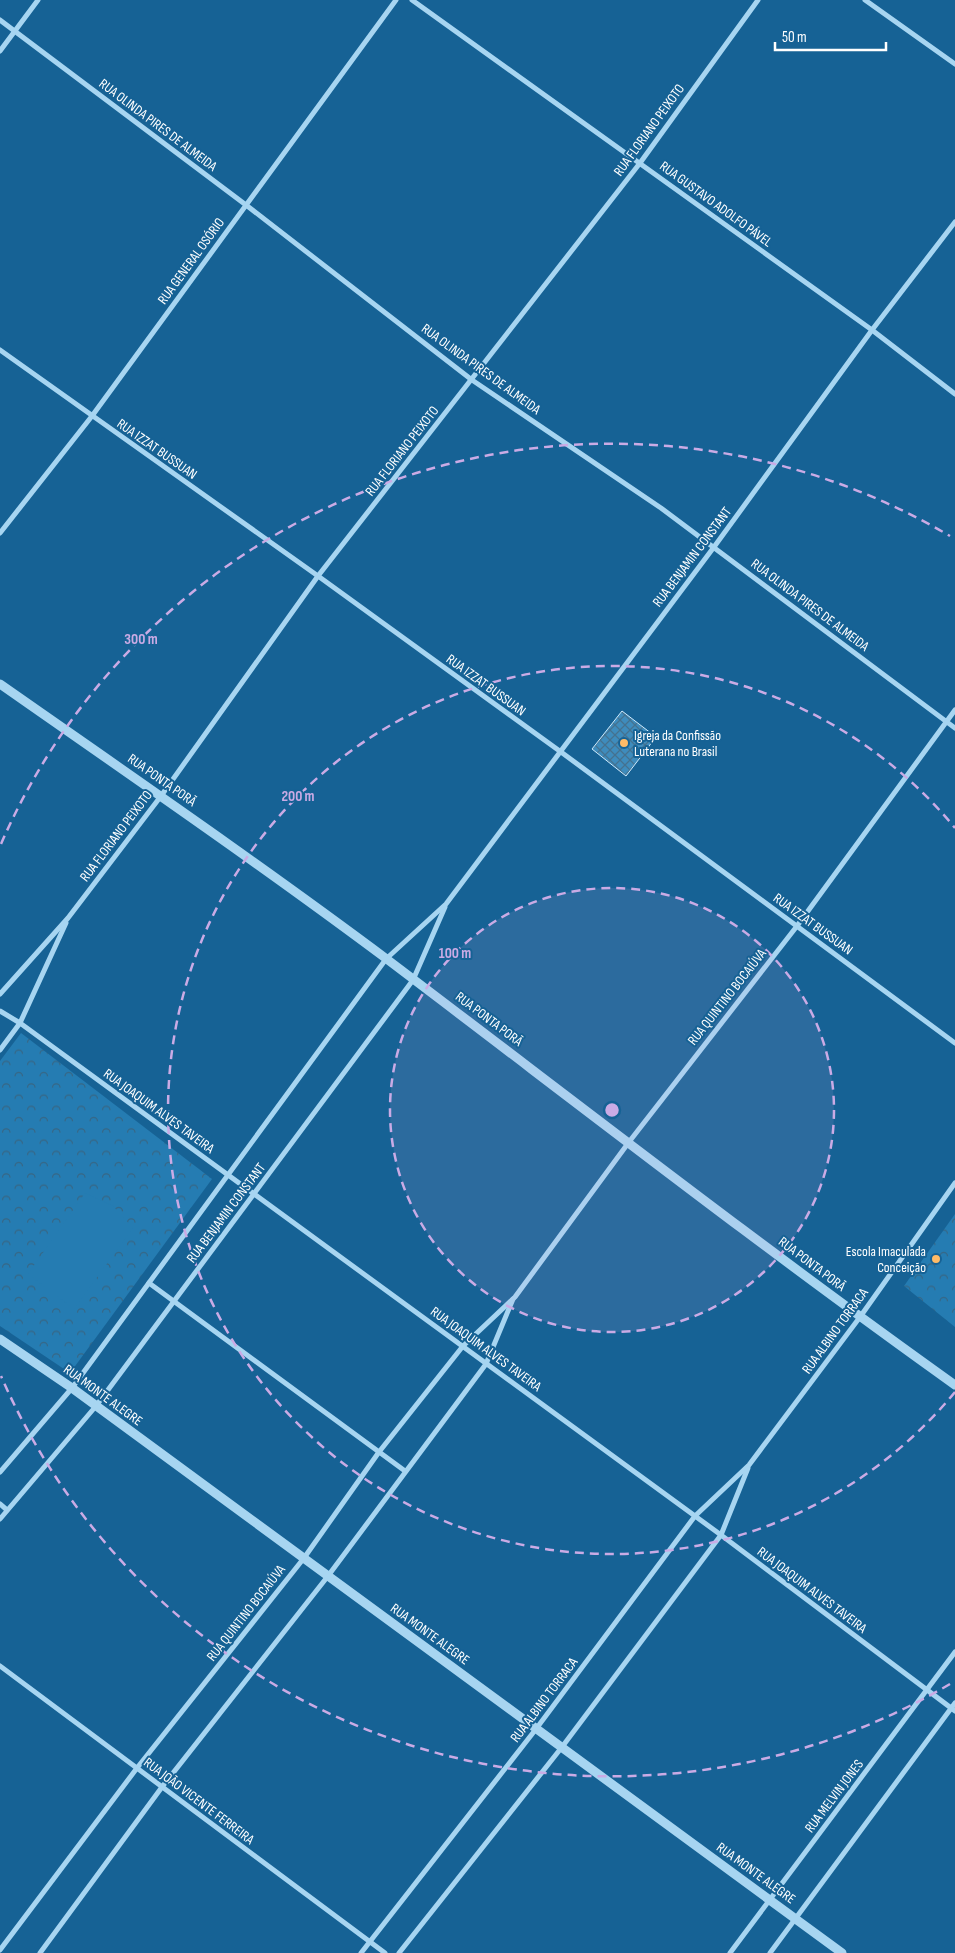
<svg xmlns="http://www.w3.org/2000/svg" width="955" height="1953" font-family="'Sofia Sans Condensed',sans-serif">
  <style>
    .forest { fill: url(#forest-crowns) }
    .pitch { fill: #257cb2 }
    .building { fill: url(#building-cross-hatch); stroke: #ceeafc }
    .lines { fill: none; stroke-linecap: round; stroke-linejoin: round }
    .minor { stroke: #a7d5f1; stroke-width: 5 }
    .tertiary { stroke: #a7d5f1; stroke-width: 9 }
    .ring { fill: none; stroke: #caabe5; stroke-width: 2.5; stroke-dasharray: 9 6 }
    .poi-dot { fill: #ffbb67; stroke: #166295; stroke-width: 2 }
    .labels { text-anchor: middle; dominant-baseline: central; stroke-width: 4; stroke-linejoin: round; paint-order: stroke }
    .street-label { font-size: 14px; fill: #fff; stroke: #166295 }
    .poi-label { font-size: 14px; fill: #fff; stroke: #166295; text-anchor: start }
    .centre { fill: #caabe5; stroke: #166295; stroke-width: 2.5 }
    .ring-label { font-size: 15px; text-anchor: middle; font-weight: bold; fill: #caabe5; stroke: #166295; stroke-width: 4; stroke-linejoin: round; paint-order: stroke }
  </style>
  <defs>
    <pattern id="forest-crowns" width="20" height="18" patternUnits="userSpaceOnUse" patternTransform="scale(1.25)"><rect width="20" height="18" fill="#257cb2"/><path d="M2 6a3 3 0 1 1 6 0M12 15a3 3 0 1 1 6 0" fill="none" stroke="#376684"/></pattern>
    <pattern id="building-cross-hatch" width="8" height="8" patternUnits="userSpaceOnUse" patternTransform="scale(1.25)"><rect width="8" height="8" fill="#3e8cbd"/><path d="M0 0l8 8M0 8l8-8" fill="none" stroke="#447290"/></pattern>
  </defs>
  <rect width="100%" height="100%" fill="#166295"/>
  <g class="forest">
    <polygon points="21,1033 212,1179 70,1373 0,1326 0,1061"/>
    <polygon points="955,1214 955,1327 904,1286"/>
  </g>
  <polygon class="pitch" points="85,1193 113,1206 133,1228 74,1309 28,1274"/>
  <polygon class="building" points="622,711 656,737 626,776 592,749"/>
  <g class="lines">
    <g class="minor">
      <polyline points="412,0 872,330 955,394"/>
      <polyline points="865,0 955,64"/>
      <polyline points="0,20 246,205 472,380 661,508 955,728"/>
      <polyline points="0,51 38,0"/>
      <polyline points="0,350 318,576 561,752 955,1043"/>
      <polyline points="0,533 92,416 396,0"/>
      <polyline points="0,994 68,918 161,796 318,576 640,163 758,0"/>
      <polyline points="0,1011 20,1023 721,1535 955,1711"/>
      <polyline points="0,1050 20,1023 66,923"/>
      <polyline points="149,1283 405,1471"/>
      <polyline points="0,1472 72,1388 386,959 446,904 714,547 872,330 955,222"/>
      <polyline points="0,1504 7,1510"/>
      <polyline points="0,1519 96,1406 413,980 445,907"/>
      <polyline points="0,1666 385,1953"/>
      <polyline points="0,1950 137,1768 304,1558 379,1452 463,1346 515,1297 629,1142 797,926 955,710"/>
      <polyline points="40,1953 162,1787 328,1576 486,1364 513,1299"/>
      <polyline points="361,1953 536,1729 695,1516 749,1465 860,1317 955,1183"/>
      <polyline points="399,1953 562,1747 721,1535 748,1468"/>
      <polyline points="730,1953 955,1652"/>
      <polyline points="770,1953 955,1703"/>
    </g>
    <g class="tertiary">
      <path d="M0 684C130 775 261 865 388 960 577 1103 763 1248 955 1385"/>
      <polyline points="0,1339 72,1388 842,1953"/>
    </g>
  </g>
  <circle cx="612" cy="1110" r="222" fill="#caabe5" fill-opacity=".12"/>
  <g class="ring">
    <circle cx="612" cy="1110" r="222"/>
    <path d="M955 1392A444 444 0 1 1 955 828"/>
    <path d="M950 1684A666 666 0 0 1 1 1376M1 844A666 666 0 0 1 950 536"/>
  </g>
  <g class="poi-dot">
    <circle cx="624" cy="743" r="5"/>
    <circle cx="936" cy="1259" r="5"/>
  </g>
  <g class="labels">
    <g class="street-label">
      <text transform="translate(158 125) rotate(37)">RUA OLINDA PIRES DE ALMEIDA</text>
      <text transform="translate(649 130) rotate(-54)">RUA FLORIANO PEIXOTO</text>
      <text transform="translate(716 204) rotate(36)">RUA GUSTAVO ADOLFO PÁVEL</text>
      <text transform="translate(191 261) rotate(-54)">RUA GENERAL OSÓRIO</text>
      <text transform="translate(481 369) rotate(36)">RUA OLINDA PIRES DE ALMEIDA</text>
      <text transform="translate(157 449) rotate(35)">RUA IZZAT BUSSUAN</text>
      <text transform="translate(402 451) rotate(-52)">RUA FLORIANO PEIXOTO</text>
      <text transform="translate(692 557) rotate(-53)">RUA BENJAMIN CONSTANT</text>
      <text transform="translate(810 605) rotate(37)">RUA OLINDA PIRES DE ALMEIDA</text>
      <text transform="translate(486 685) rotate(36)">RUA IZZAT BUSSUAN</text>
      <text transform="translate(162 780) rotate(35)">RUA PONTA PORÃ</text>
      <text transform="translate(116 836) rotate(-53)">RUA FLORIANO PEIXOTO</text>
      <text transform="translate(813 924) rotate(36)">RUA IZZAT BUSSUAN</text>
      <text transform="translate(727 997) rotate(-52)">RUA QUINTINO BOCAIÚVA</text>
      <text transform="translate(489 1019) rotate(37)">RUA PONTA PORÃ</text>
      <text transform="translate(159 1111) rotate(36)">RUA JOAQUIM ALVES TAVEIRA</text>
      <text transform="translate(226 1213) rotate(-53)">RUA BENJAMIN CONSTANT</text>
      <text transform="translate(812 1264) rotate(37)">RUA PONTA PORÃ</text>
      <text transform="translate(835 1331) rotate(-54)">RUA ALBINO TORRACA</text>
      <text transform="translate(486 1349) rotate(36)">RUA JOAQUIM ALVES TAVEIRA</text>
      <text transform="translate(103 1395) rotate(36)">RUA MONTE ALEGRE</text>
      <text transform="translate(812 1590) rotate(37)">RUA JOAQUIM ALVES TAVEIRA</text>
      <text transform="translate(246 1613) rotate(-52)">RUA QUINTINO BOCAIÚVA</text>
      <text transform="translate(430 1634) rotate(36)">RUA MONTE ALEGRE</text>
      <text transform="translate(544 1700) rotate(-53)">RUA ALBINO TORRACA</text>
      <text transform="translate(834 1796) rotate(-53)">RUA MELVIN JONES</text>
      <text transform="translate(199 1801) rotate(37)">RUA JOÃO VICENTE FERREIRA</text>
      <text transform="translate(756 1873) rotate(36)">RUA MONTE ALEGRE</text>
    </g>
    <g class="poi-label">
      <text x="634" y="735">Igreja da Confissão<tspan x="634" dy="16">Luterana no Brasil</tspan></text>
      <text x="926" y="1251" text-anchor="end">Escola Imaculada<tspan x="926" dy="16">Conceição</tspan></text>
    </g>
  </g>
  <circle cx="612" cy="1110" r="8" class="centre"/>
  <g class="ring-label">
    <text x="141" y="644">300 m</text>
    <text x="298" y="801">200 m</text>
    <text x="455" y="958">100 m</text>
  </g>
  <path d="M775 42v8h111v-8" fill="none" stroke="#ffffff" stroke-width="2.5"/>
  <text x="782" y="42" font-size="15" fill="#ffffff" stroke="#166295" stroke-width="4" paint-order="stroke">50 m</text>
</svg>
